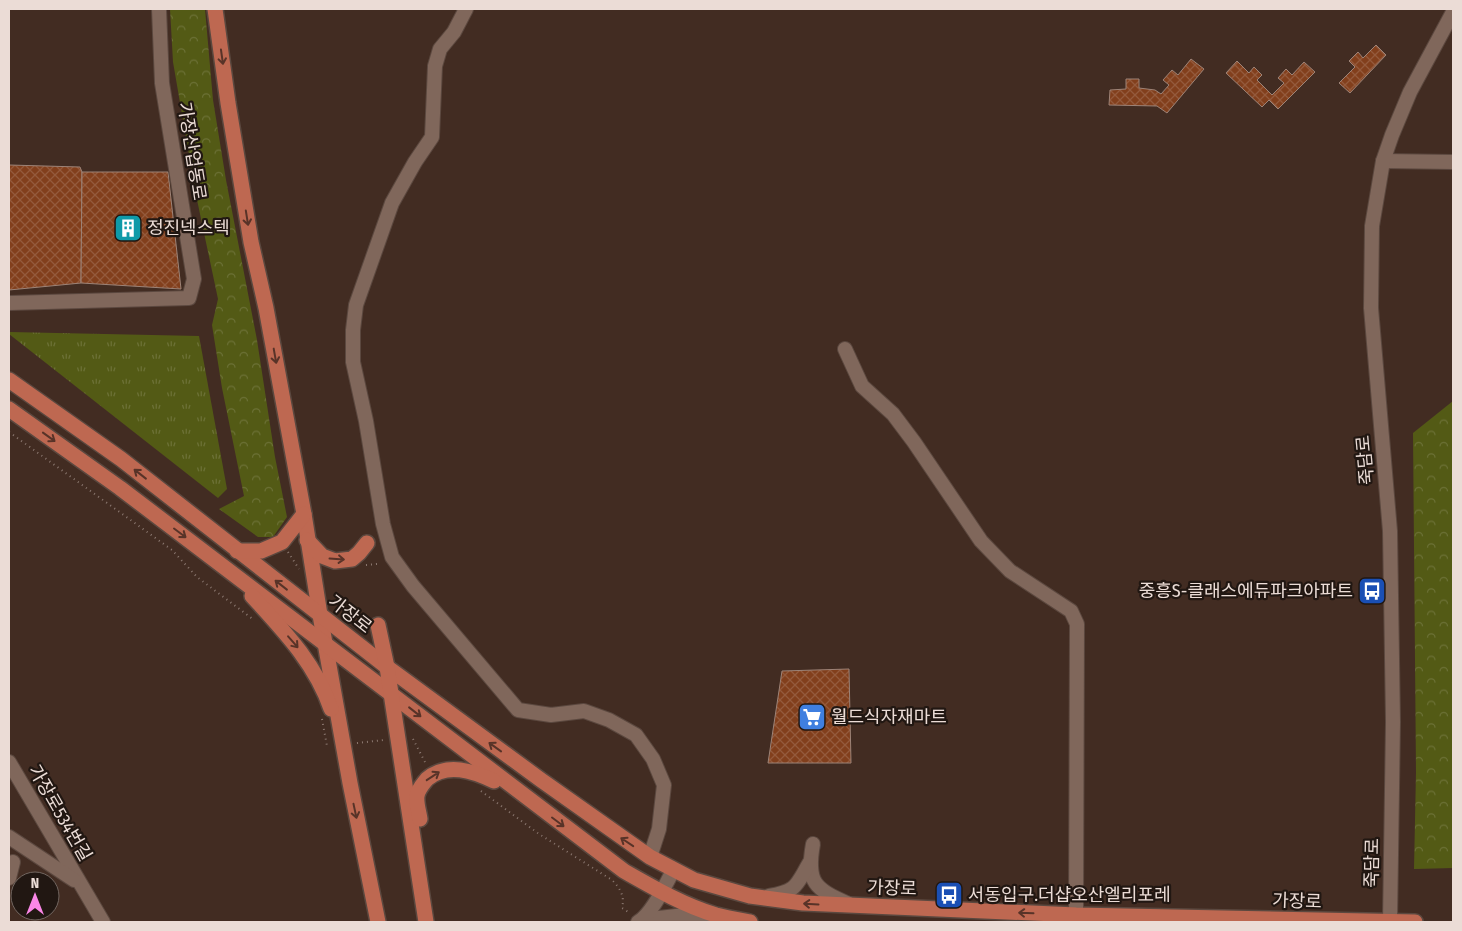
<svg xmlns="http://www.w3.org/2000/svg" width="1462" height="931" font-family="'Fira Sans Condensed','Noto Sans KR',sans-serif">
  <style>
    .grass { fill: url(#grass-tufts) }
    .forest { fill: url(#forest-crowns) }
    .building { fill: url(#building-cross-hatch); stroke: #9d8377 }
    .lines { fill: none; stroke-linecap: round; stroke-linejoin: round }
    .minor-casing { stroke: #5b483f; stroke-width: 16 }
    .major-casing { stroke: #5b483f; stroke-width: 18 }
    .path { stroke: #8c7971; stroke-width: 2; stroke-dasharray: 1 4; stroke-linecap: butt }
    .minor { stroke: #80675b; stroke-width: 14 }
    .major { stroke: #be6851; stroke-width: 15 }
    .oneway { stroke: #583328 }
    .labels { text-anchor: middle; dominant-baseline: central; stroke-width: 4.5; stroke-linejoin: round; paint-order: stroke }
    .street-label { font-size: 18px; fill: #ebdcd6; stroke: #211712 }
    .poi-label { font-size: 18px; fill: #ebdcd6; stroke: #211712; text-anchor: start }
  </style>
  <defs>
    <pattern id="grass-tufts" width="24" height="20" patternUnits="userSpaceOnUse" patternTransform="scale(1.25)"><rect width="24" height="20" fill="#535a15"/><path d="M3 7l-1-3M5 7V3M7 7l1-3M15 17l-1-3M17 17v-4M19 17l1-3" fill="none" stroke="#6c7136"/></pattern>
    <pattern id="forest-crowns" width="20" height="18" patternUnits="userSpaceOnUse" patternTransform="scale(1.25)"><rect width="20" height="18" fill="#535a15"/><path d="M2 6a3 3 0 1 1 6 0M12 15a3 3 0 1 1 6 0" fill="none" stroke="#6c7136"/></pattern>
    <pattern id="building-cross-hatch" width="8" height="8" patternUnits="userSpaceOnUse" patternTransform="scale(1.25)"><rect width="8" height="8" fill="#823f1c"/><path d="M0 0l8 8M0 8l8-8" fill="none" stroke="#945a3c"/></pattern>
  </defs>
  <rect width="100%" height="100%" fill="#422c22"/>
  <polygon class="grass" points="9,332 199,336 227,489 218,498 9,334"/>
  <g class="forest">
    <polygon points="170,9 205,9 213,100 226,180 257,340 275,457 287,517 273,537 258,537 219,509 244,496 222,388 212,325 218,299 196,195 173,62"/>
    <polygon points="1453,401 1453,868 1414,869 1416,772 1413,433"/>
  </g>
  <g class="building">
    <polygon points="1376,45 1386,55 1350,93 1339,83 1355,67 1349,61 1358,52 1363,58"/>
    <polygon points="1191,59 1204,69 1167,113 1157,106 1109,105 1110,90 1126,89 1126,79 1139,79 1139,88 1155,90 1161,94 1169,85 1163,80 1172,70 1178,75"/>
    <polygon points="1237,61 1249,73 1254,67 1262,75 1257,80 1272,95 1284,83 1278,78 1286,69 1292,75 1304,62 1315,72 1278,109 1269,100 1262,107 1226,73"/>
    <polygon points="9,165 80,167 82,172 81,283 9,290"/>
    <polygon points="82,172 168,172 181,289 81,283"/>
    <polygon points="849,669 851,763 768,763 782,671"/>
  </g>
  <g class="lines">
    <g class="minor-casing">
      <g id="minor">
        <polyline points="466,9 454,32 440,49 435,66 432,137 415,162 392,203 356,305 353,330 353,362 366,421 383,524 392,557 413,586 518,710 551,715 584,711 609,720 636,735 653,759 664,785 659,829 650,857"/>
        <polyline points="1383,161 1453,162"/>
        <polyline points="9,303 189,298 194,279 162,83 159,9"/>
        <polyline points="845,349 862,386 893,414 914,442 981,541 1010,571 1071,611 1077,624 1076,922"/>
        <polyline points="9,762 103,922"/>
        <polyline points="9,837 74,880"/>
        <path d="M813 844C806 883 815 889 849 904"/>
        <polyline points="9,878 13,862"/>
        <path d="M769 896C798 891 796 885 810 862"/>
        <polyline points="642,920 685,915 711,915"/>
        <path d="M638 922C652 914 665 885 673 871"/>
        <polyline points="1390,922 1393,722 1390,531 1371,308 1372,226 1383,161 1392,135 1410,92 1453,12"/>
      </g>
    </g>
    <g class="major-casing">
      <g id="major">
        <polyline points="215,9 228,103 251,242 266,308 304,514 320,615 350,783 378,922"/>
        <polyline points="9,380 121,459 387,667 541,780 650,857 694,880 750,896 803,903 1076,915 1415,922"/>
        <path d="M9 409 120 488 624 871C654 888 683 905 716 915 727 918 739 920 750 922"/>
        <polyline points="307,540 322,556 335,561 352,559 359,553 367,543"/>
        <polyline points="237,551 261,551 282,542 304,514"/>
        <path d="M252 596C283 630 316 664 331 709"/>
        <polyline points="378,625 387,667 426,922"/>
        <path d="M420 819C419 812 416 803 417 796 418 789 423 784 427 779 447 762 473 771 494 781"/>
      </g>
    </g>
    <g class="path">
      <polyline points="9,432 172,550 197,577 254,620"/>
      <polyline points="288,552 299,569"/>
      <polyline points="366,565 377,564"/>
      <polyline points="322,719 327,746 329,746"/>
      <polyline points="413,739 426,764"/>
      <polyline points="357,743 384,740"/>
      <path d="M481 791 539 834 612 880C620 888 625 896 622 908L630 913"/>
    </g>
    <use href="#minor" class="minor"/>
    <use href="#major" class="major"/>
  </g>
  <defs><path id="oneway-shaft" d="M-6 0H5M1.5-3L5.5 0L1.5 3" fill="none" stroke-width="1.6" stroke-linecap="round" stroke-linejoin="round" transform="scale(1.25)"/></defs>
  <g class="oneway">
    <use href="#oneway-shaft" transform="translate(222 57) rotate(82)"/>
    <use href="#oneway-shaft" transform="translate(247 218) rotate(81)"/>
    <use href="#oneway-shaft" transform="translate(275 356) rotate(80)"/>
    <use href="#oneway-shaft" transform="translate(49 437) rotate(36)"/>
    <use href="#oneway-shaft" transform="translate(140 474) rotate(-142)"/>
    <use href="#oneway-shaft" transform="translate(180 533) rotate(37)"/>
    <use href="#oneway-shaft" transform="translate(337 559) rotate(4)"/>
    <use href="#oneway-shaft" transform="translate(281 585) rotate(-142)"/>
    <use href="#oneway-shaft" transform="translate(293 642) rotate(49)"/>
    <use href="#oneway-shaft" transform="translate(415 712) rotate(38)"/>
    <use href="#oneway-shaft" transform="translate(495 747) rotate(-144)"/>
    <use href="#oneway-shaft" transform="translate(433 776) rotate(-33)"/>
    <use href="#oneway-shaft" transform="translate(355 811) rotate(78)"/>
    <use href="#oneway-shaft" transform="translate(558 822) rotate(37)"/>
    <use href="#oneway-shaft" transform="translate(627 842) rotate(-146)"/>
    <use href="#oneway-shaft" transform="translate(811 904) rotate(-177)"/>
    <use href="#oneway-shaft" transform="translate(1026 913) rotate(-178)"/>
  </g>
  <defs>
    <g id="building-square" transform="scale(1.4375)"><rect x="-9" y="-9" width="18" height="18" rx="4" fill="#0f9aa8" stroke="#211712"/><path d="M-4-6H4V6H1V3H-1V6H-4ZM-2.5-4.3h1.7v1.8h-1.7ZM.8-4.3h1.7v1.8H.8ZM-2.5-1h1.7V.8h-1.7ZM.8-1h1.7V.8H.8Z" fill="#fff"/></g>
    <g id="bus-square" transform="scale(1.4375)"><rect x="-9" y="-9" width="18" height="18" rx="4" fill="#1a4fb4" stroke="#211712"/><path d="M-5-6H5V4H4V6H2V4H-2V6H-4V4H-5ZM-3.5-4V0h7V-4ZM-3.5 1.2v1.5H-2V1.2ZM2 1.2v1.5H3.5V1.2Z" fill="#fff"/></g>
    <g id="supermarket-square" transform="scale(1.4375)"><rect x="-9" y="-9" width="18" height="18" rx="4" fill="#3f7fe0" stroke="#211712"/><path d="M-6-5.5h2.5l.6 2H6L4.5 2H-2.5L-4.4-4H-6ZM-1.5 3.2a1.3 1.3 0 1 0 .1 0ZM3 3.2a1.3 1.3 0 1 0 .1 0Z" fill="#fff"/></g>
  </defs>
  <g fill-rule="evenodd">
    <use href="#building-square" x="128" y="228"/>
    <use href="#bus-square" x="1372" y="591"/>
    <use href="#supermarket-square" x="812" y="717"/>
    <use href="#bus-square" x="949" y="895"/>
  </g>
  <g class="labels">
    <g class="street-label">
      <text transform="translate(192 151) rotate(81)">가장산업동로</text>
      <text transform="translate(1365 460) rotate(-95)">죽담로</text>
      <text transform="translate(350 614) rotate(38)">가장로</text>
      <text transform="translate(60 813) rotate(60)">가장로534번길</text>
      <text transform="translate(1372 863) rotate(-89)">죽담로</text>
      <text transform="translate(892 888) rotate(2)">가장로</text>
      <text transform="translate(1297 901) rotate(2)">가장로</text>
    </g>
    <g class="poi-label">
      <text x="147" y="228">정진넥스텍</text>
      <text x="1353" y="591" text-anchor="end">중흥S-클래스에듀파크아파트</text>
      <text x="831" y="717">월드식자재마트</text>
      <text x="968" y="895">서동입구.더샵오산엘리포레</text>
    </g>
  </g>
  <rect width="1462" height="931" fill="none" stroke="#ebdcd6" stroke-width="20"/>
  <g transform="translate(35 896)"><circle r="24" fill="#211712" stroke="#726660"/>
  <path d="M0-4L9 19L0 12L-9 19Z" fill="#fa87e7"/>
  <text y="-8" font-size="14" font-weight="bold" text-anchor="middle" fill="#ebdcd6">N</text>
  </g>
</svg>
